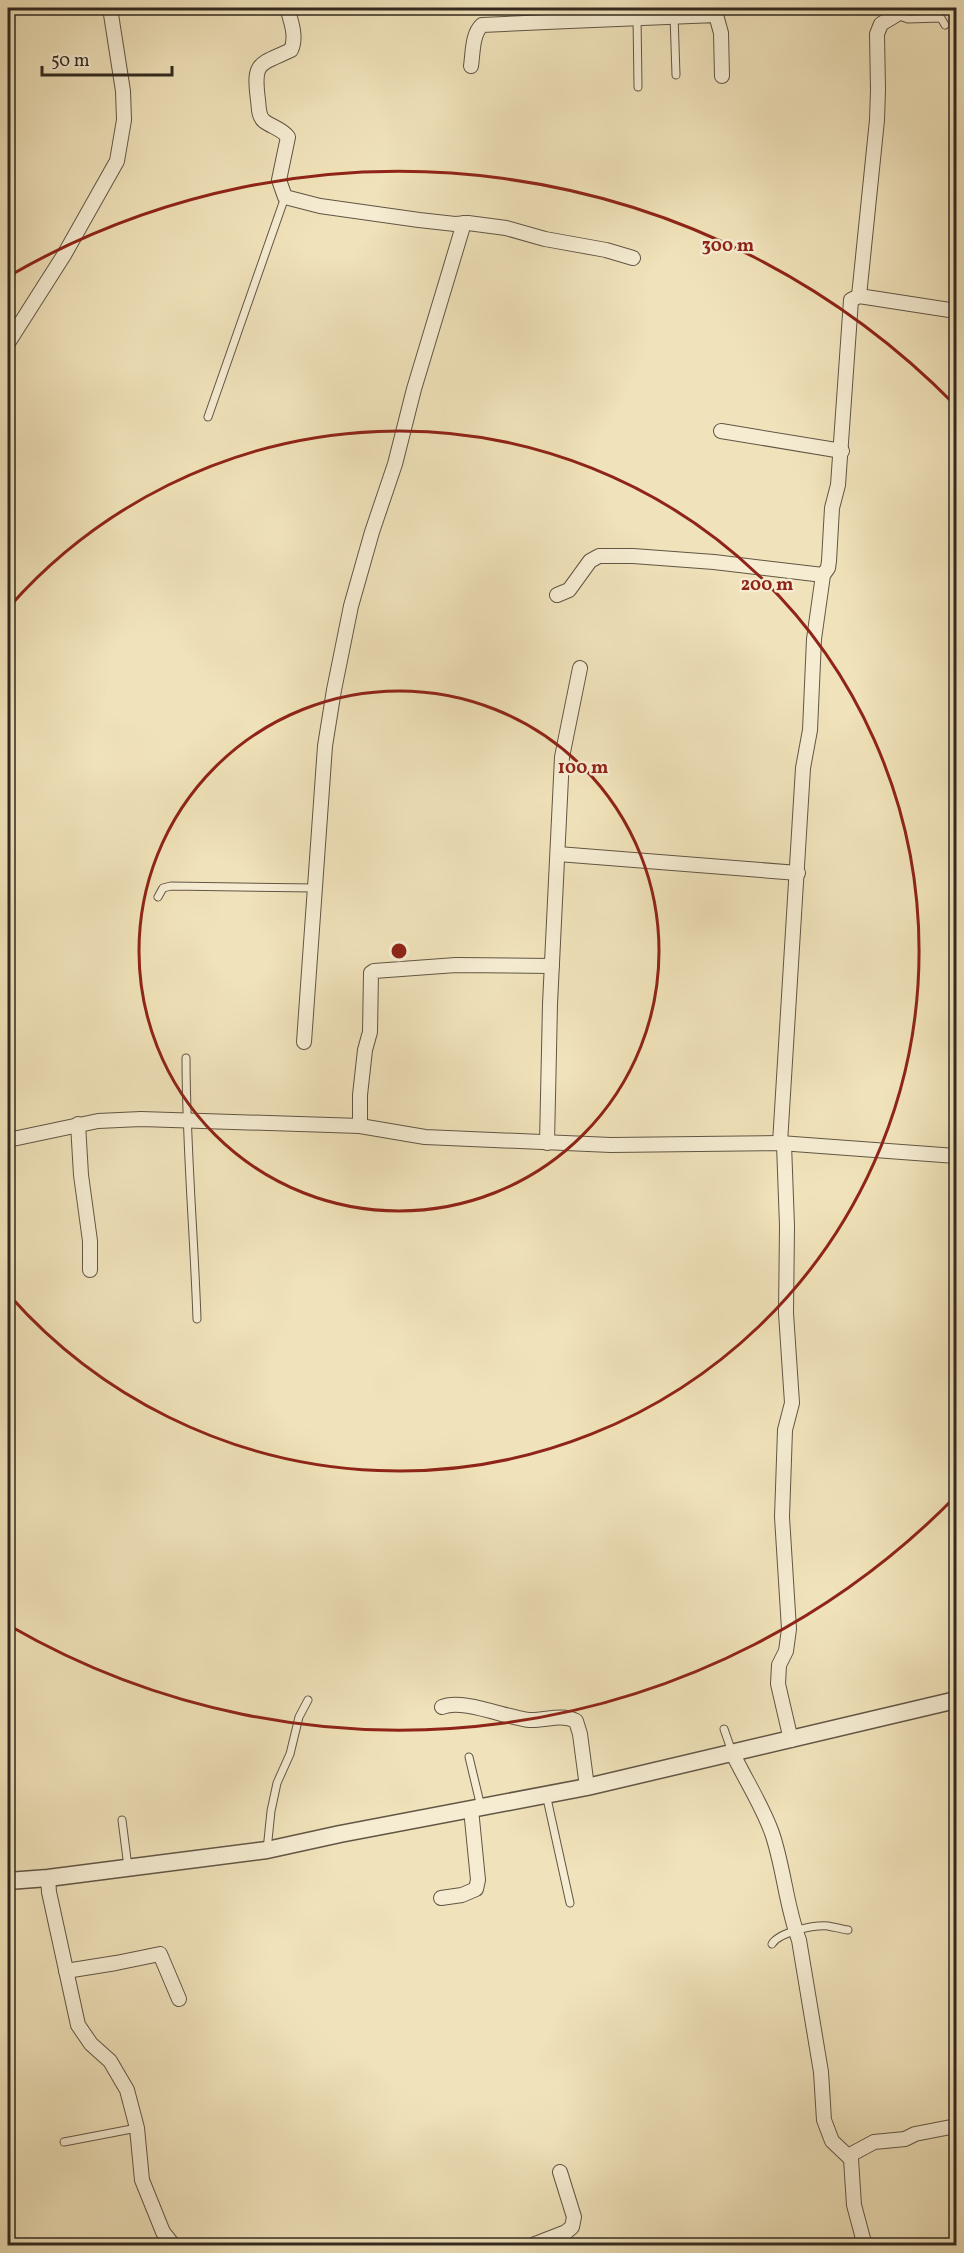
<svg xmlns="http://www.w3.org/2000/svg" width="964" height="2253" font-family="Vollkorn,serif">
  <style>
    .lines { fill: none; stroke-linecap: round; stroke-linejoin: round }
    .service-casing { stroke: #615645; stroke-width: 9 }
    .minor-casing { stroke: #615645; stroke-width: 16 }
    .tertiary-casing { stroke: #615645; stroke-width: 19 }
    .service { stroke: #f5ecd2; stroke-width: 7 }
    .minor { stroke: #f5ecd2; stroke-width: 14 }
    .tertiary { stroke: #f5ecd2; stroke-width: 16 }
    .ring { fill: none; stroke: #8f2418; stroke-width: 3 }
    .centre { fill: #8f2418; stroke: #f5ecd2; stroke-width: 3 }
    .ring-label { font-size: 18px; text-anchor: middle; font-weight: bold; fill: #8f2418; stroke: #f5ecd2; stroke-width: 5; stroke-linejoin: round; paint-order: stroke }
  </style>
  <rect width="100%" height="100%" fill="#f0e2ba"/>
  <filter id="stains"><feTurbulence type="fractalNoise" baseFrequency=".00333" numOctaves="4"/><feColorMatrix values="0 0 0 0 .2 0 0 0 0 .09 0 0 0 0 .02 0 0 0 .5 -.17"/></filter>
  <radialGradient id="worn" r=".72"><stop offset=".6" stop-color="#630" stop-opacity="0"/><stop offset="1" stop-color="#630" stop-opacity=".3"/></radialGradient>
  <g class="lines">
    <g class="service-casing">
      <g id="service">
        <polyline points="674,15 676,75"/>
        <polyline points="896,15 908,19 941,18 945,25"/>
        <polyline points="637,17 638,87"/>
        <polyline points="208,417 285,197"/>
        <polyline points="158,897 163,888 171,886 315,888"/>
        <path d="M186 1058C186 1145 194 1232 197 1319"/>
        <polyline points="724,1729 732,1752"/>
        <polyline points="469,1757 481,1807"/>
        <polyline points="546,1794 570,1903"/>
        <polyline points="122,1820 128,1867"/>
        <polyline points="267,1850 271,1811 277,1783 290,1754 299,1717 308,1700"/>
        <path d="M772 1944C779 1932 814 1925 828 1926 834 1927 841 1929 848 1930"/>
        <polyline points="64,2142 137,2128"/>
      </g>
    </g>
    <g class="minor-casing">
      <g id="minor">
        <path d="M287 8C291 21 297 37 291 50 259 65 253 61 258 100 259 107 258 116 264 121 272 127 282 129 288 137L279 180 285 197 320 206 419 220 455 224 468 223 506 228 545 239 606 250 633 258"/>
        <polyline points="567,8 569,21 716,15 721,33 722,76"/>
        <path d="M471 66C473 53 472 34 482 25L569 21"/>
        <polyline points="859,296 877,120 878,90 877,34 881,24 896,15 896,8"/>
        <polyline points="8,343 64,255 117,161 124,120 123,91 110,8"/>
        <polyline points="721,431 842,451"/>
        <polyline points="557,595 569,590 590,561 599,556 633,556 714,562 823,575"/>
        <polyline points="558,854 798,873"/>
        <polyline points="304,1042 325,746 334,690 351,606 372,532 395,464 414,389 464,223"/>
        <polyline points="78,1124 81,1175 90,1241 90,1270"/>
        <polyline points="360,1126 360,1095 365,1050 370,1032 371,973 374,971 456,965 552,966"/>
        <polyline points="8,1140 98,1121 141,1119 360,1126 425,1137 611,1145 780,1143 956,1156"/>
        <polyline points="547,1143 550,1004 562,757 580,668"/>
        <polyline points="780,1143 803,768 810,730 814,639 823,575 828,568 829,561 832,508 838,485 851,300 859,296 956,311"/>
        <polyline points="784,1144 787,1226 786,1313 792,1403 785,1430 782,1517 789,1629 786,1651 779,1665 778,1684 791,1740"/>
        <path d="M442 1707C462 1698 507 1718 529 1720 545 1721 561 1713 576 1721L580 1734 587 1787"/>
        <path d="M733 1754C746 1781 762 1805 772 1833 784 1868 786 1906 799 1940L821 2072 824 2120 832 2141 851 2159 854 2205 865 2246"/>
        <polyline points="48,1878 49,1892 78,2025 91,2044 110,2061 127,2090 137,2128 142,2180 163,2232 174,2246"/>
        <polyline points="441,1898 462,1895 476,1889 478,1880 471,1809"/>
        <polyline points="66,1971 116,1963 160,1954 179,1999"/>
        <polyline points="848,2156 874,2142 905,2139 915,2134 956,2126"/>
        <polyline points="530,2246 566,2232 572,2227 574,2217 560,2172"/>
      </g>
    </g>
    <g class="tertiary-casing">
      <polyline id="tertiary" points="8,1881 48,1878 267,1850 340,1834 587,1787 956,1700"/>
    </g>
    <use href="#service" class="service"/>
    <use href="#minor" class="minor"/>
    <use href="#tertiary" class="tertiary"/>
  </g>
  <g class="ring">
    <circle cx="399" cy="951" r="260"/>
    <path d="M10 606A520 520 0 1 1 10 1296"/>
    <path d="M955 1497A779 779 0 0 1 10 1626M9 276A779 779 0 0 1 955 405"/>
  </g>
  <circle cx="399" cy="951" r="9" class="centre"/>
  <g class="ring-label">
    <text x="728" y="251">300 m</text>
    <text x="767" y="590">200 m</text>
    <text x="583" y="773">100 m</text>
  </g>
  <rect width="964" height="2253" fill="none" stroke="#f0e2ba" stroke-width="30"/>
  <rect x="9" y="9" width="946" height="2235" fill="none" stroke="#31281e" stroke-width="3"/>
  <rect x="15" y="15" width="934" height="2223" fill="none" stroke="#31281e" stroke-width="1.5"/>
  <path d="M42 66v9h130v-9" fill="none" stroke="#31281e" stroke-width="3"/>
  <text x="51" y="66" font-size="18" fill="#31281e" stroke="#f5ecd2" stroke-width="4.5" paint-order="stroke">50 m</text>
  <rect width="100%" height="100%" filter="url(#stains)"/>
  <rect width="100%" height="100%" fill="url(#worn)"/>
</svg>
